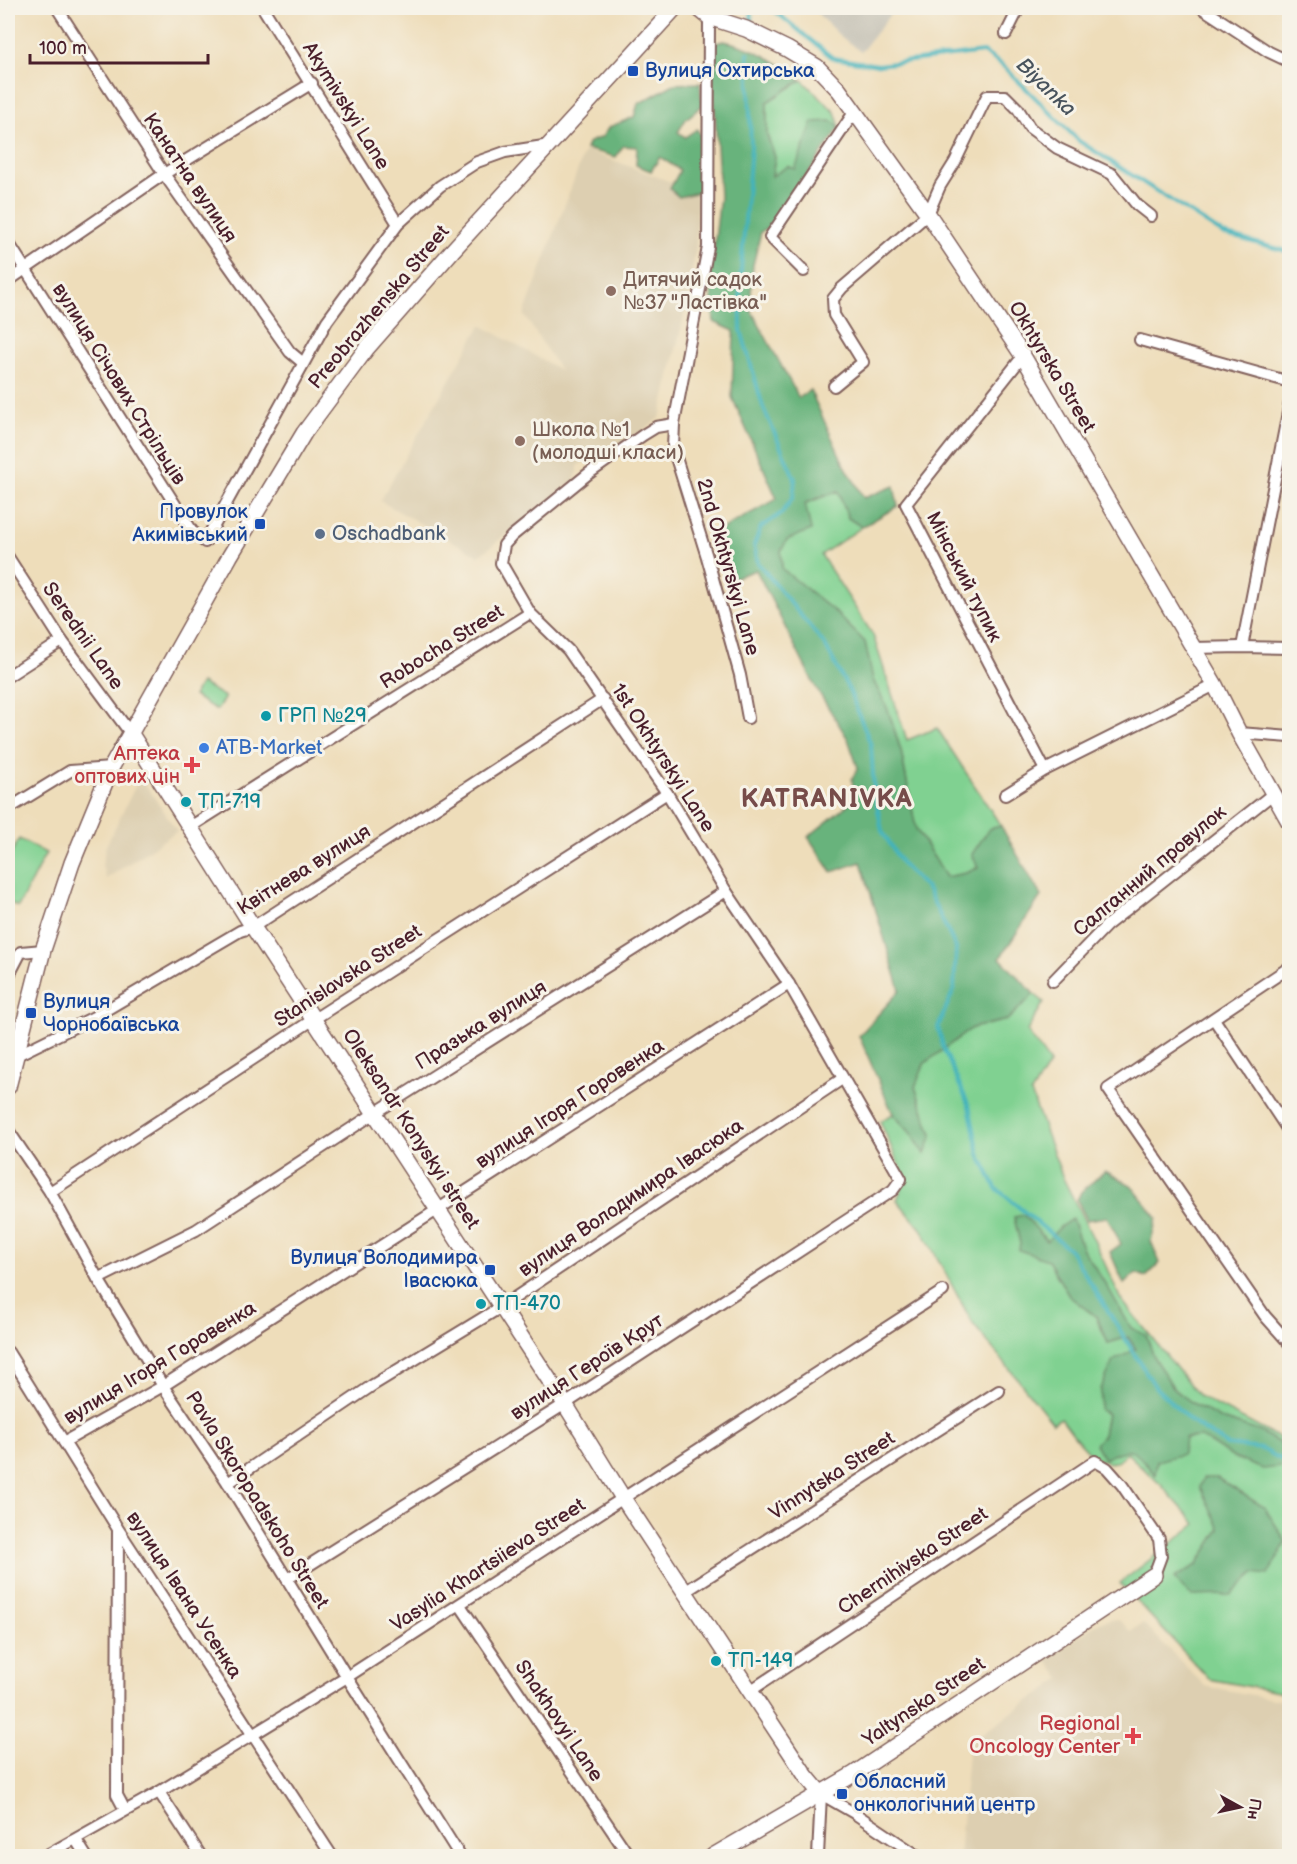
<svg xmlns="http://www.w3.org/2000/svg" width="1297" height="1864" font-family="'Balsamiq Sans',sans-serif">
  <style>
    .built { fill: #ddcfb1 }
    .industrial { fill: #c8c4b8 }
    .green { fill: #80d191; stroke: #65785e; stroke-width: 1.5; fill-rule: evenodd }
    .forest { fill: #68b37b; stroke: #596953; stroke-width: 1.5 }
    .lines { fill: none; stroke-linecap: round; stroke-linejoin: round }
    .stream { stroke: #43b3bb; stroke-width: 4 }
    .street-casing { stroke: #83625d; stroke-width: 14 }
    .secondary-casing { stroke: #83625d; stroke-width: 18 }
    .street { stroke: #fff; stroke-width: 10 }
    .secondary { stroke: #fff; stroke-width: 15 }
    .transit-dot { fill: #1a4fb4; stroke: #f7f3e8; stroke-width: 2 }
    .education-dot { fill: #8d6e63; stroke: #f7f3e8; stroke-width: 2 }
    .service-dot { fill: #5c6f8a; stroke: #f7f3e8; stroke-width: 2 }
    .culture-dot { fill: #0f9aa8; stroke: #f7f3e8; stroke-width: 2 }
    .shop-dot { fill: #3f7fe0; stroke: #f7f3e8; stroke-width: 2 }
    .health-dot { fill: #e0444e; stroke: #f7f3e8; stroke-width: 2 }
    .labels { text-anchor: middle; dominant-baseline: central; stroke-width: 6; stroke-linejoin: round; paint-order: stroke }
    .transit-label { font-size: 20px; fill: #164399; stroke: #f7f3e8; text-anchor: start }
    .street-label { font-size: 20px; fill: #4a1f2b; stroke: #f7f3e8 }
    .education-label { font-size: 20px; fill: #785e54; stroke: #f7f3e8; text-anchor: start }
    .service-label { font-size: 20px; fill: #4e5e75; stroke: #f7f3e8; text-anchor: start }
    .culture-label { font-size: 20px; fill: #0d838f; stroke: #f7f3e8; text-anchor: start }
    .shop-label { font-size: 20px; fill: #366cbe; stroke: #f7f3e8; text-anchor: start }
    .health-label { font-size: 20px; fill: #be3a42; stroke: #f7f3e8; text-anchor: end }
    .water-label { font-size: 21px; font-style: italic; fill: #48535d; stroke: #f7f3e8 }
    .district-label { font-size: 26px; font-weight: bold; letter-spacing: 1.5px; fill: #774c4a; stroke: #f7f3e8 }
  </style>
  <rect width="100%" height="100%" fill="#f7f3e8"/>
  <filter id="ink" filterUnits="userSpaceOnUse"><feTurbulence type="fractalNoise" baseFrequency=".0167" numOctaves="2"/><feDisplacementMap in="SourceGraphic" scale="12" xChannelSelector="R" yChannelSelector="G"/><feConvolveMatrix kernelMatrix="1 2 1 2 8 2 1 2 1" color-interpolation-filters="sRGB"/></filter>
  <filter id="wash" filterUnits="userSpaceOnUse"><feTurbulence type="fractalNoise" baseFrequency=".008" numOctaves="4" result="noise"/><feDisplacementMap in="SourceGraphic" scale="24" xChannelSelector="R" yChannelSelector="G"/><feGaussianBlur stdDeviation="1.35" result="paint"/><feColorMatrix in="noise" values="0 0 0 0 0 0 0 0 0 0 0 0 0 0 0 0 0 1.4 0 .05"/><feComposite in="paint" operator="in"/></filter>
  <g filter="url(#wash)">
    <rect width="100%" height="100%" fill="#eeddba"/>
    <g class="built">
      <polygon points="585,150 698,192 696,247 685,311 660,418 595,464 583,462 578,466 578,472 575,479 479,556 380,501 481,325 560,370 524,315"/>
      <polygon points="137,783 145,784 177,831 106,879 102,865 106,846"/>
      <polygon points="1112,1619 1120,1621 1131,1631 1143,1623 1205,1686 1289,1702 1289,1856 959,1856 969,1742 1061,1679 1046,1659 1100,1622"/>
    </g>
    <polygon class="industrial" points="812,8 895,8 861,52 839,35"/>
    <g class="green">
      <polygon points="802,80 835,112 840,127 795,169 772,176 775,157 767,135 767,102"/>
      <polygon points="838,491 848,518 862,527 821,555 873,635 907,740 937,728 1001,826 989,829 979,867 966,873 946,877 916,829 901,751 888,710 873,680 865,642 835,612 782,569 781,551 804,504"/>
      <polygon points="201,683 225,697 217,710 193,696"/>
      <polygon points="19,839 46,853 18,907 8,902 8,860"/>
      <path d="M1034 994 1044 1002 1027 1031 1050 1063 1031 1093 1063 1178 1097 1246 1120 1298 1199 1396 1289 1443V1449L1261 1432 1221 1419 1194 1404 1175 1390 1155 1360 1146 1336 1131 1328 1108 1288 1082 1248 1072 1219 1060 1227 1047 1242 1024 1216 1014 1217 1020 1243 1048 1260 1069 1296 1096 1317 1108 1343 1128 1337 1136 1350 1107 1414 1103 1435 1122 1449 1135 1452 1157 1461 1185 1438 1201 1437 1234 1458 1281 1467 1289 1461V1694L1209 1679 1120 1583 1196 1524 1162 1486 1127 1453C1124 1455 1119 1461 1115 1462 1093 1468 1072 1432 1061 1418L1053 1423 973 1324 922 1230 897 1200 905 1179 880 1121 893 1114 910 1132 925 1153 932 1134 915 1087 924 1064 972 1028 1007 1020ZM1217 1478 1265 1508 1286 1542 1231 1595 1175 1578 1197 1565 1220 1529 1211 1508Z"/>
    </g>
    <g class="forest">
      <path d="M724 41C754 47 778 62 802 80L767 102V135L775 157 772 176 788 166 795 169 813 122 832 121 840 127 774 223 761 232 753 265 750 308 799 398 810 390 843 462 864 498 894 486 898 506 862 527 848 518 838 491 805 503 811 530 787 540 781 551 782 569 835 612 865 642 873 680 888 710 901 751 916 829 946 877 966 873 978 868 972 854 989 829 1001 826 1041 896 1000 958 1034 994 1007 1020 972 1028 924 1064 915 1087 932 1135 925 1154 910 1132 893 1114 859 1036 900 990 861 862 832 872 808 837 855 799 852 779 858 768 848 739 816 688 756 570 730 579 718 531 777 499 732 397 734 331 714 322 710 281 720 197 711 44Z"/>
      <polygon points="700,83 702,106 686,119 678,132 685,137 697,129 703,140 703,191 679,197 670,189 680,170 660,157 651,171 636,165 637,147 623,146 616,157 586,149 589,142 602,137 609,127 634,117 638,104 674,84"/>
      <polygon points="1105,1171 1131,1185 1157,1218 1151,1241 1160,1263 1146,1277 1136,1273 1124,1284 1110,1252 1121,1244 1107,1217 1087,1220 1077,1200 1081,1192"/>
      <path d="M1024 1215 1047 1241 1060 1227 1072 1219 1082 1248 1108 1288 1131 1328 1146 1335 1155 1360 1175 1390 1194 1404 1221 1419 1261 1432 1289 1449V1461L1281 1467 1263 1469 1234 1458 1201 1437 1185 1438 1183 1454 1157 1461 1155 1475C1134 1451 1135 1443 1104 1459L1095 1444 1103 1435 1107 1414 1100 1410 1101 1389 1113 1361 1136 1349 1128 1337 1108 1343 1097 1317 1069 1296 1048 1260 1019 1250 1020 1243 1014 1217Z"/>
      <polygon points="1203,1478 1217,1478 1265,1508 1286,1542 1268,1575 1254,1573 1231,1595 1191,1596 1174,1578 1197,1565 1220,1529 1200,1487"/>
    </g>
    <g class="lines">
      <g class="stream">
        <polyline points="771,8 833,58 878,65 983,52 1002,65 1079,141 1223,234 1290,252"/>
        <polyline points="751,20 752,8"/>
        <polyline points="748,53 751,147 740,283 741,330 763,407 795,479 793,497 782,513 761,527 754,545 758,563 825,645 850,692 871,745 874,790 882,831 902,864 927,889 956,948 954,989 938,1027 944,1050 969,1106 979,1154 996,1188 1070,1250 1156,1388 1192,1422 1227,1445 1262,1449 1290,1464"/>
      </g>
    </g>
  </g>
  <g filter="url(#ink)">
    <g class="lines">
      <g class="street-casing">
        <g id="street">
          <polyline points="57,8 164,174 290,352 302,362"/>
          <polyline points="263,8 398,224"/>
          <polyline points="1202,8 1269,52 1290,62"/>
          <polyline points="709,17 708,247 674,424 673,448 707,557 740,675 748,718"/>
          <polyline points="1006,34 1019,8"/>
          <polyline points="8,242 192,531 205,542 327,321 398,224 440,186 477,162 505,152 550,145"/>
          <polyline points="804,271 770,237 855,111"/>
          <polyline points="8,281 164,174 312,83"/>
          <polyline points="1140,340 1290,382"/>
          <polyline points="1023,356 906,504 1045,770"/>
          <polyline points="834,386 863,362 834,315 833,299 842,288 928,214 940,186 955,162 987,96 1005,96 1018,109 1030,128 1057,148 1112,174 1137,205 1151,216"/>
          <polyline points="8,557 62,641 131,734"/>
          <polyline points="1242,647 1290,402"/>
          <polyline points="1192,648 1242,647 1290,648"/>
          <polyline points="8,676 62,641"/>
          <polyline points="1239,733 1290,737"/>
          <polyline points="1005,795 1045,770 1215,685"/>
          <polyline points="8,809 70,771 111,768"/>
          <polyline points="190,827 530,613"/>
          <polyline points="1290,967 1108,1089 1265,1316 1290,1344"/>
          <polyline points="8,977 21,952 43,950"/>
          <polyline points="1053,981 1107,925 1274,793"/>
          <polyline points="1214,1019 1290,1133"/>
          <polyline points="15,1056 94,1017 240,931 253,927 603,699"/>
          <polyline points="8,1130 50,1192 98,1279 163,1386 228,1483 347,1677 460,1856"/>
          <polyline points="50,1192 314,1019 667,793"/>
          <polyline points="98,1279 196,1230 375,1113 726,891"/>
          <polyline points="8,1352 118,1529 332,1856"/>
          <polyline points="64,1442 163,1386 789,984"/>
          <polyline points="228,1483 373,1385 501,1307 842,1079"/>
          <polyline points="118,1530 117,1795 125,1810"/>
          <polyline points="287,1579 565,1404 893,1190 901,1179 789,984 726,891 667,793 568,650 530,613 501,563 504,545 512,536 588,474 643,435 656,427 674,424"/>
          <polyline points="686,1591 999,1391"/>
          <polyline points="460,1605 629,1856"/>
          <polyline points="750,1691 1095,1461 1107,1468 1122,1485 1159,1539 1161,1556 1154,1575"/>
          <polyline points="159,1792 201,1856"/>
          <polyline points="76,1840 86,1856"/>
          <polyline points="45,1856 159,1792 347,1677 943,1291"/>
          <polyline points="818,1856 821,1794 854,1813 918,1856"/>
        </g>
      </g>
      <g class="secondary-casing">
        <g id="secondary">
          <polyline points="698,8 709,17 746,29 787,49 817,67 839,90 928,214 1023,356 1215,685 1239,733 1290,823"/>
          <polyline points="131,734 253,927 565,1404 623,1498 806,1776 821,1794"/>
          <polyline points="8,1087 43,950 72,863 111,768 230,556 304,433 367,348 452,251 675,8"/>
          <polyline points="713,1856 854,1774 1154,1575"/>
        </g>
      </g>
      <use href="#street" class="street"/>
      <use href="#secondary" class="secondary"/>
    </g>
  </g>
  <g class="transit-dot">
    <rect x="627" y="65" width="12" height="12" rx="3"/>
    <rect x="254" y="518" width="12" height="12" rx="3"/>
    <rect x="25" y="1007" width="12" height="12" rx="3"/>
    <rect x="484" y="1264" width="12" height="12" rx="3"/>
    <rect x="836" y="1788" width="12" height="12" rx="3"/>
  </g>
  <g class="education-dot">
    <circle cx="611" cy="291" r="6"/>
    <circle cx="520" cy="441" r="6"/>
  </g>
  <circle class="service-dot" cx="320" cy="534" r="6"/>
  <g class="culture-dot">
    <circle cx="266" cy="716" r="6"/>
    <circle cx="186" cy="802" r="6"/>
    <circle cx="481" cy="1304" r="6"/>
    <circle cx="716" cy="1661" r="6"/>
  </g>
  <circle class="shop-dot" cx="204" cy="748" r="6"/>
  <g class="health-dot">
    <path d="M189 756h6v6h6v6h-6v6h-6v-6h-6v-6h6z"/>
    <path d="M1130 1727h6v6h6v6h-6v6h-6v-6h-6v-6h6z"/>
  </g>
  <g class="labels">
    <g class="transit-label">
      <text x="645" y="71">Вулиця Охтирська</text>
      <text x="248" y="512" text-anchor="end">Провулок<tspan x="248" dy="23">Акимівський</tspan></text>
      <text x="43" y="1002">Вулиця<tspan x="43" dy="23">Чорнобаївська</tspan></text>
      <text x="478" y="1258" text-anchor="end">Вулиця Володимира<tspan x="478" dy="23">Івасюка</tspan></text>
      <text x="854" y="1782">Обласний<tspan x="854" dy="23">онкологічний центр</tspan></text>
    </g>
    <g class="street-label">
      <text transform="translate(346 106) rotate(58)">Akymivskyi Lane</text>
      <text transform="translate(190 178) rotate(56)">Канатна вулиця</text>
      <text transform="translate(379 307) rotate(-50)">Preobrazhenska Street</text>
      <text transform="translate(1052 367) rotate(59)">Okhtyrska Street</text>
      <text transform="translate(119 384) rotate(58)">вулиця Січових Стрільців</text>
      <text transform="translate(728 567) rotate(74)">2nd Okhtyrskyi Lane</text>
      <text transform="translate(964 577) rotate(63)">Мінський тупик</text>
      <text transform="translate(83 636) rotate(55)">Serednii Lane</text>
      <text transform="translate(442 647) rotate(-32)">Robocha Street</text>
      <text transform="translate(663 758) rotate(57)">1st Okhtyrskyi Lane</text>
      <text transform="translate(304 870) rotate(-32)">Квітнева вулиця</text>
      <text transform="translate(1150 871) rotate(-40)">Салганний провулок</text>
      <text transform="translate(348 976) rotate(-33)">Stanislavska Street</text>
      <text transform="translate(481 1025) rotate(-32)">Празька вулиця</text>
      <text transform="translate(570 1104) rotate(-33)">вулиця Ігоря Горовенка</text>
      <text transform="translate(411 1129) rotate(57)">Oleksandr Konyskyi street</text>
      <text transform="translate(631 1198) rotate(-34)">вулиця Володимира Івасюка</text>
      <text transform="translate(160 1363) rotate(-31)">вулиця Ігоря Горовенка</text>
      <text transform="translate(587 1367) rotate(-33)">вулиця Героїв Крут</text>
      <text transform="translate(832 1476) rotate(-33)">Vinnytska Street</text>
      <text transform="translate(257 1500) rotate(58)">Pavla Skoropadskoho Street</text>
      <text transform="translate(913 1561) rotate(-34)">Chernihivska Street</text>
      <text transform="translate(488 1565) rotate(-33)">Vasylia Khartsiieva Street</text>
      <text transform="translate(184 1595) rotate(57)">вулиця Івана Усенка</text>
      <text transform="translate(924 1702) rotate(-34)">Yaltynska Street</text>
      <text transform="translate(559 1721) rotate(56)">Shakhovyi Lane</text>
    </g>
    <g class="education-label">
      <text x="623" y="280">Дитячий садок<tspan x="623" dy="23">№37 "Ластівка"</tspan></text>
      <text x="532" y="430">Школа №1<tspan x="532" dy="23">(молодші класи)</tspan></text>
    </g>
    <g class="service-label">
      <text x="332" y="534">Oschadbank</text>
    </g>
    <g class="culture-label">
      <text x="278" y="716">ГРП №29</text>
      <text x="198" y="802">ТП-719</text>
      <text x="493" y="1304">ТП-470</text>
      <text x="728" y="1661">ТП-149</text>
    </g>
    <g class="shop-label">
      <text x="216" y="748">ATB-Market</text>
    </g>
    <g class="health-label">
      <text x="180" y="754">Аптека<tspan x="180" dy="23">оптових цін</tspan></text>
      <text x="1120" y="1724">Regional<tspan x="1120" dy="23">Oncology Center</tspan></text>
    </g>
    <g class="water-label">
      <text transform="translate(1046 87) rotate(44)">Biyanka</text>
    </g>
    <g class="district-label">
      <text x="827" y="799">KATRANIVKA</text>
    </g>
  </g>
  <rect width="1297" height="1864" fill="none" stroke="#f7f3e8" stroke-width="30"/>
  <g transform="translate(1240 1807) rotate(98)" stroke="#f7f3e8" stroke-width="4.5" paint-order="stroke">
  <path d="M0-4.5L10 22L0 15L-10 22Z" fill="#4a1f2b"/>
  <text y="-9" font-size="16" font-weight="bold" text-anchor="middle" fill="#4a1f2b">Пн</text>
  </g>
  <path d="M30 54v9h178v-9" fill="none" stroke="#4a1f2b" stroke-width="3"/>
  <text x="39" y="54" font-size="18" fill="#4a1f2b" stroke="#f7f3e8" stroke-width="4.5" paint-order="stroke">100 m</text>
</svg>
